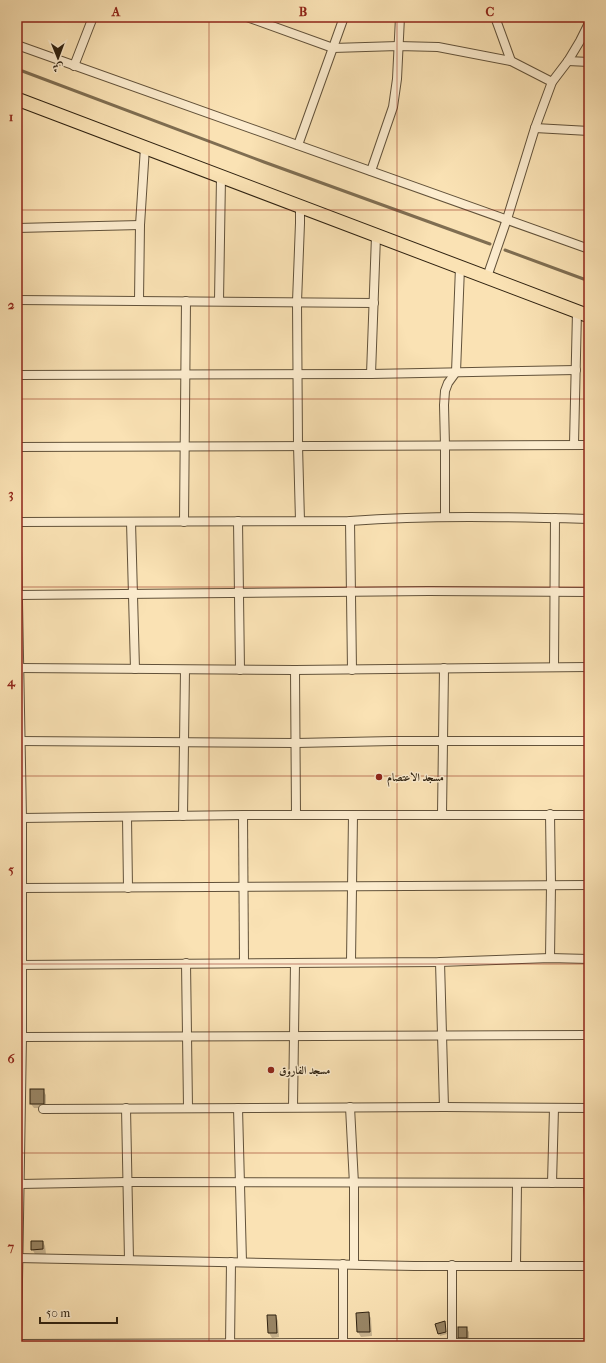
<svg xmlns="http://www.w3.org/2000/svg" width="606" height="1363" font-family="'IM FELL French Canon',Amiri,serif">
  <style>
    .shadow { fill: #0003 }
    .lines { fill: none; stroke-linecap: round; stroke-linejoin: round }
    .stream { stroke: #7f6e52; stroke-width: 3 }
    .building { fill: #998666; stroke: #2f2211 }
    .street-casing { stroke: #62523a; stroke-width: 10 }
    .primary-casing { stroke: #2f2211; stroke-width: 15 }
    .street { stroke: #fcecce; stroke-width: 8 }
    .primary { stroke: #fae2b4; stroke-width: 13 }
    .grid { fill: none; stroke: #8f2418; stroke-width: 1; stroke-opacity: 0.55 }
    .poi-dot { fill: #8f2418; stroke: #fcecce; stroke-width: 1.5 }
    .labels { text-anchor: middle; dominant-baseline: central; stroke-width: 3; stroke-linejoin: round; paint-order: stroke }
    .poi-label { font-size: 11px; font-weight: bold; fill: #2f2211; stroke: #fcecce; text-anchor: start }
    .neatline { fill: none; stroke: #8f2418; stroke-width: 1.5 }
    .grid-label { font-size: 13px; text-anchor: middle; font-weight: bold; fill: #8f2418 }
  </style>
  <rect width="100%" height="100%" fill="#fae2b4"/>
  <filter id="stains"><feTurbulence type="fractalNoise" baseFrequency=".005" numOctaves="4"/><feColorMatrix values="0 0 0 0 .2 0 0 0 0 .09 0 0 0 0 .02 0 0 0 .5 -.17"/></filter>
  <radialGradient id="worn" r=".72"><stop offset=".6" stop-color="#630" stop-opacity="0"/><stop offset="1" stop-color="#630" stop-opacity=".3"/></radialGradient>
  <g class="shadow">
    <polygon points="43,1090 46,1095 46,1108 34,1108 31,1104"/>
    <polygon points="43,1242 45,1246 46,1254 35,1254 32,1249"/>
    <polygon points="368,1313 371,1318 372,1336 361,1337 358,1332 357,1314"/>
    <polygon points="268,1316 276,1316 278,1321 279,1337 272,1338 269,1333"/>
    <polygon points="444,1323 447,1334 440,1336 436,1325"/>
    <polygon points="466,1328 469,1332 469,1342 461,1342 458,1337"/>
  </g>
  <g class="lines">
    <g class="stream">
      <polyline points="17,69 264,162 490,244"/>
      <polyline points="505,250 589,281"/>
    </g>
  </g>
  <g class="building">
    <rect x="30" y="1089" width="14" height="15"/>
    <polygon points="31,1241 43,1241 43,1249 31,1250"/>
    <polygon points="369,1312 370,1332 357,1332 356,1313"/>
    <polygon points="267,1315 276,1315 277,1333 268,1333"/>
    <polygon points="445,1321 446,1332 438,1334 435,1324"/>
    <rect x="458" y="1327" width="9" height="11"/>
  </g>
  <g class="lines">
    <g class="street-casing">
      <g id="street">
        <polyline points="247,17 333,48 398,46 438,47 511,61"/>
        <polyline points="495,17 511,61 552,82"/>
        <polyline points="17,45 589,249"/>
        <polyline points="568,61 589,62"/>
        <polyline points="74,66 93,17"/>
        <polyline points="535,128 589,131"/>
        <polyline points="298,145 344,17"/>
        <polyline points="371,171 393,107 397,79 400,17"/>
        <polyline points="300,207 300,223 297,302 298,445 300,521"/>
        <polyline points="17,228 140,225"/>
        <polyline points="487,277 507,219 535,128 552,82 568,61 580,41 589,23"/>
        <polyline points="17,300 374,303"/>
        <polyline points="139,300 140,225 145,147"/>
        <polyline points="219,301 221,177"/>
        <polyline points="371,374 376,236"/>
        <polyline points="17,375 371,374 576,370"/>
        <polyline points="17,431 17,499"/>
        <polyline points="574,444 577,311"/>
        <polyline points="17,447 589,445"/>
        <polyline points="445,517 445,446 444,405 445,391 448,383 456,372 460,267"/>
        <polyline points="238,521 240,670"/>
        <polyline points="350,521 352,670"/>
        <path d="M17 522 350 521C430 515 509 517 589 519"/>
        <polyline points="131,522 135,669"/>
        <polyline points="184,522 186,301"/>
        <polyline points="17,549 22,818 22,1037 17,1340"/>
        <polyline points="18,595 429,591 589,592"/>
        <polyline points="554,667 555,518"/>
        <polyline points="19,668 295,670 589,667"/>
        <polyline points="295,670 296,815"/>
        <polyline points="20,741 296,743 393,741 589,741"/>
        <polyline points="442,814 444,668"/>
        <polyline points="550,814 551,885 550,958"/>
        <polyline points="243,815 244,963"/>
        <polyline points="183,816 185,670"/>
        <polyline points="127,817 128,888"/>
        <polyline points="22,818 243,815 589,815"/>
        <polyline points="22,888 589,885"/>
        <polyline points="351,961 353,815"/>
        <polyline points="440,962 444,1107"/>
        <polyline points="186,963 188,1107"/>
        <polyline points="18,965 440,962 550,958 589,959"/>
        <polyline points="22,1037 589,1035"/>
        <polyline points="293,1107 295,963"/>
        <polyline points="350,1107 354,1184 354,1264"/>
        <polyline points="126,1108 129,1260"/>
        <polyline points="238,1108 242,1262"/>
        <polyline points="43,1109 444,1107 589,1108"/>
        <polyline points="552,1183 554,1108"/>
        <polyline points="588,1183 589,1207"/>
        <polyline points="20,1184 128,1182 589,1183"/>
        <polyline points="17,1258 414,1266 589,1266"/>
        <polyline points="343,1264 343,1346"/>
        <polyline points="516,1266 517,1183"/>
        <path d="M17 1344C208 1342 398 1344 589 1343"/>
        <polyline points="230,1346 231,1262"/>
        <polyline points="452,1346 452,1265"/>
      </g>
    </g>
    <g class="primary-casing">
      <polyline id="primary" points="17,99 589,316"/>
    </g>
    <use href="#street" class="street"/>
    <use href="#primary" class="primary"/>
  </g>
  <path class="grid" d="M209 17V1346M397 17V1346M17 210H589M17 399H589M17 587H589M17 776H589M17 964H589M17 1153H589"/>
  <g class="poi-dot">
    <circle cx="379" cy="777" r="4"/>
    <circle cx="271" cy="1070" r="4"/>
  </g>
  <g class="labels">
    <g class="poi-label">
      <text x="387" y="777">مسجد الاعتصام</text>
      <text x="279" y="1070">مسجد الفاروق</text>
    </g>
  </g>
  <rect width="606" height="1363" fill="none" stroke="#fae2b4" stroke-width="44"/>
  <g transform="translate(58 58) rotate(179)" stroke="#fcecce" stroke-width="3" paint-order="stroke">
  <path d="M0-3L7 15L0 10L-7 15Z" fill="#2f2211"/>
  <text y="-6" font-size="11" font-weight="bold" text-anchor="middle" fill="#2f2211">ش</text>
  </g>
  <path d="M40 1317v6h77v-6" fill="none" stroke="#2f2211" stroke-width="2"/>
  <text x="46" y="1317" font-size="12" fill="#2f2211" stroke="#fcecce" stroke-width="3" paint-order="stroke">50 m</text>
  <rect x="22" y="22" width="562" height="1319" class="neatline"/>
  <g class="grid-label">
    <text x="116" y="16">A</text>
    <text x="303" y="16">B</text>
    <text x="490" y="16">C</text>
    <text x="11" y="121">1</text>
    <text x="11" y="309">2</text>
    <text x="11" y="498">3</text>
    <text x="11" y="686">4</text>
    <text x="11" y="874">5</text>
    <text x="11" y="1063">6</text>
    <text x="11" y="1251">7</text>
  </g>
  <rect width="100%" height="100%" filter="url(#stains)"/>
  <rect width="100%" height="100%" fill="url(#worn)"/>
</svg>
